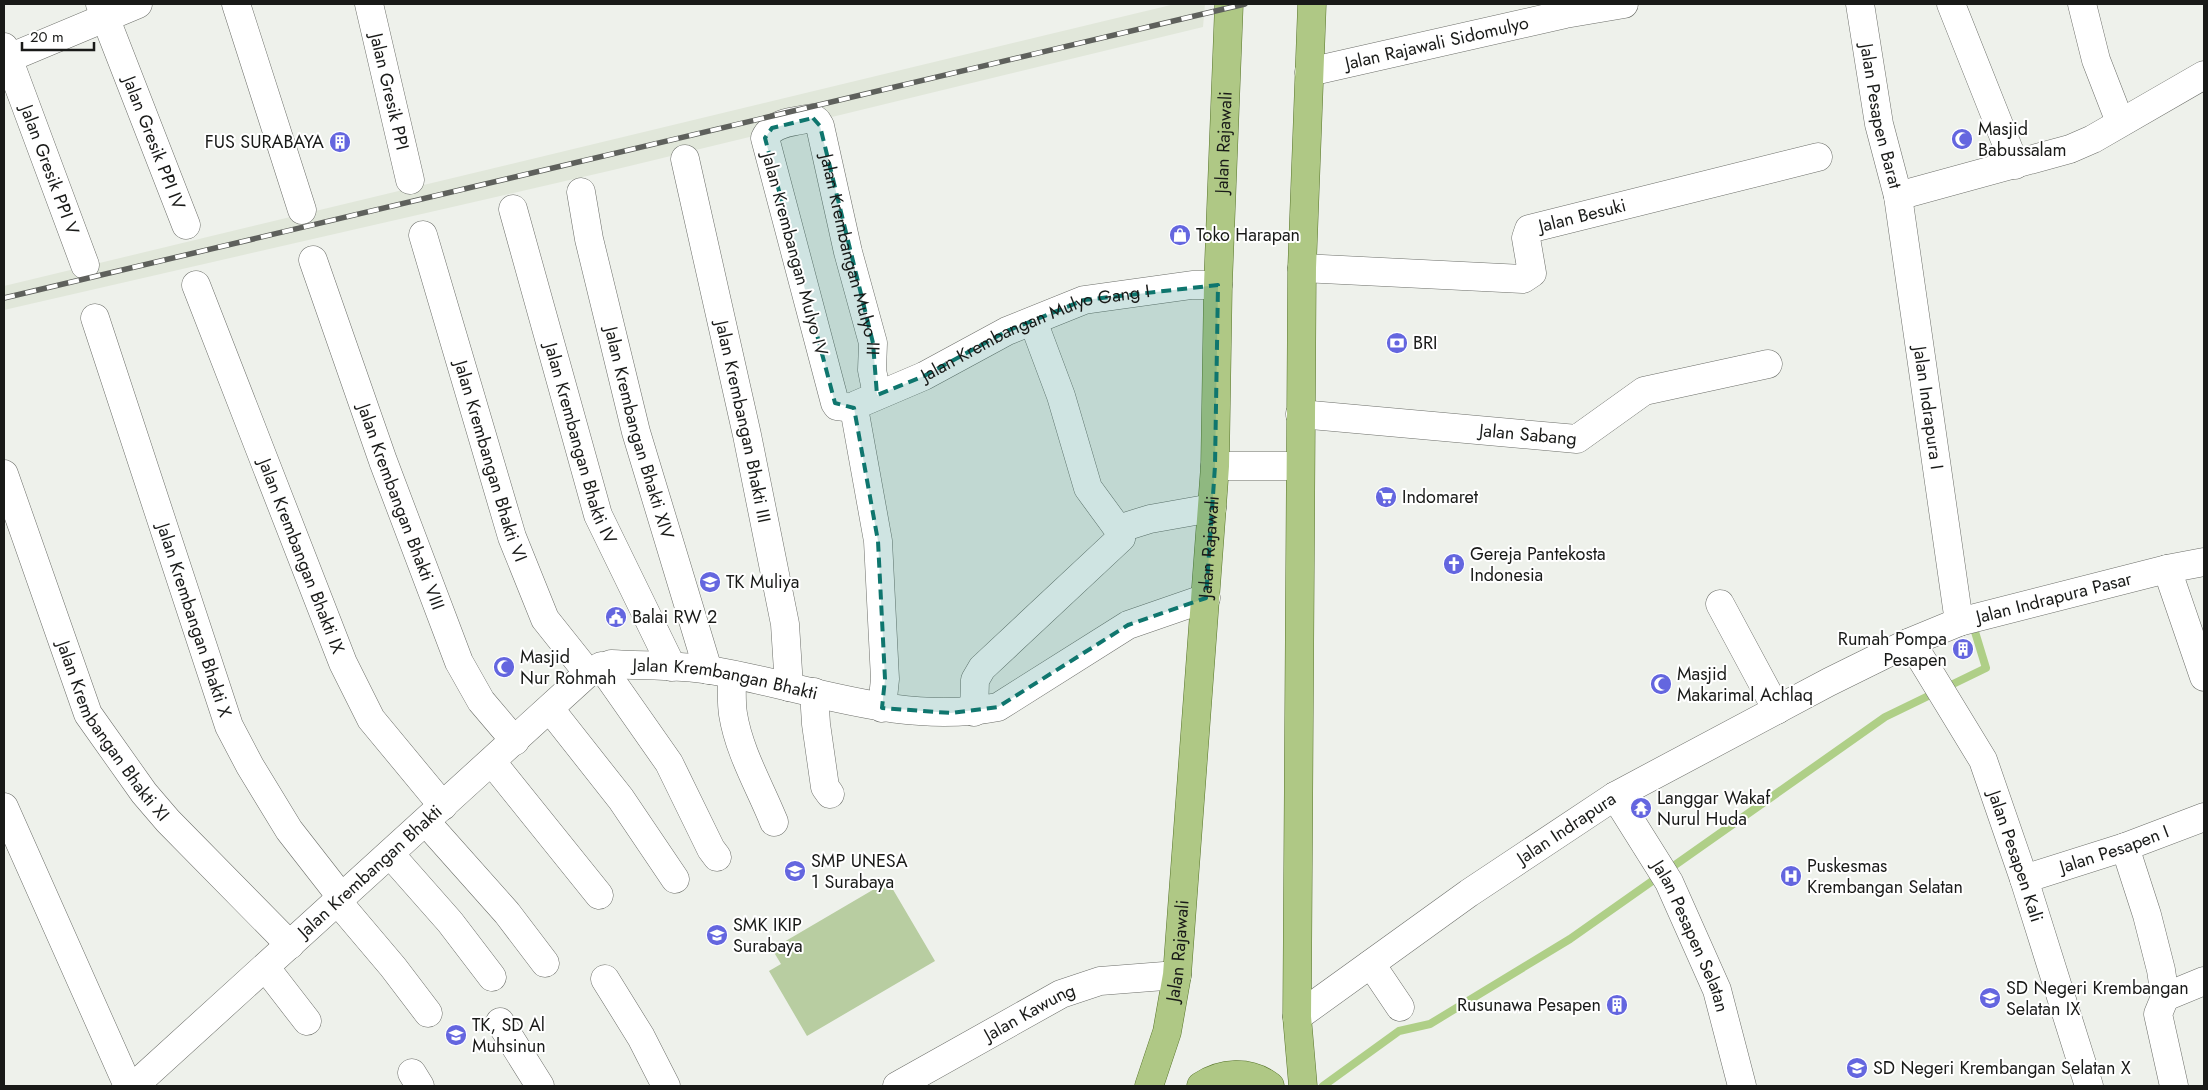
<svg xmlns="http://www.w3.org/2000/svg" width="2208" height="1090" font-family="Jost,sans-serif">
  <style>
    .built { fill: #e1e7da }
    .green { fill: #b8cda1 }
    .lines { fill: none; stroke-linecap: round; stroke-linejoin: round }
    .stream { stroke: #afcf87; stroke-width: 8 }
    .street-casing { stroke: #6c6e69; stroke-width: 29 }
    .secondary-casing { stroke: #6c6e69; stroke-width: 29 }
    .primary-casing { stroke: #57742a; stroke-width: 29 }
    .street { stroke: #fff; stroke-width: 28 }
    .secondary { stroke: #fff; stroke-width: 28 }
    .primary { stroke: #afc885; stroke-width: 28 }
    .rail-casing { stroke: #5e605c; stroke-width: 5.5 }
    .rail { stroke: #fff; stroke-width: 4; stroke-dasharray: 11; stroke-linecap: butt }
    .marked { fill: #0f766e; fill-opacity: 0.2; stroke: #0f766e; stroke-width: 4; stroke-dasharray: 10 6; stroke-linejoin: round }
    .labels { text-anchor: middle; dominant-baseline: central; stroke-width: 4; stroke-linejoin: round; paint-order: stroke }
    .street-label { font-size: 18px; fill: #191a18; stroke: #fff }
    .poi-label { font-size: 18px; fill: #191a18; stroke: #fff; text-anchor: start }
  </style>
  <rect width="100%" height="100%" fill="#eef1eb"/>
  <polygon class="built" points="1175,4 1205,4 1203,27 613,170 4,310 4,286"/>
  <polygon class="green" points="888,881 935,961 807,1036 769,971 781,964 772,949"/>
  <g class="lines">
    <polyline class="stream" points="1323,1086 1399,1031 1430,1024 1570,939 1885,717 1986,668 1972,622"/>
    <g class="street-casing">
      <g id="street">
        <path id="s1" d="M100 4 186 225"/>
        <polyline points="236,4 302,210"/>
        <path id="s2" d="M369 4 410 180"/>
        <path id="s3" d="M1860 4 1879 124 1898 196 1959 622"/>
        <polyline points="1951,4 2015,165"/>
        <polyline points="2082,4 2096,60 2120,122"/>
        <path id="s4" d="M4 47 85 265"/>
        <polyline points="4,60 138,4"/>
        <path id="s5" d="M1309 72 1565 14 1624 4"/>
        <path id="s6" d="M685 159 747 435 785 624 789 687"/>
        <path id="s7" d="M581 192 589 239 636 432 708 670"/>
        <polyline points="1898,196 2070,149 2093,139 2204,75"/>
        <path id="s8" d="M513 209 598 515 672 667"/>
        <path id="s9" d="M423 235 512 537 545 619 588 673"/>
        <path id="s10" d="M313 260 383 461 459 662 481 701 515 741"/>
        <path id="s11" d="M1302 268 1523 279 1532 273 1526 238 1529 229 1818 157"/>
        <path id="s12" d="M196 285 343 663 371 719 443 806"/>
        <path id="s13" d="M95 318 229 726 250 766 289 830 342 898"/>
        <path id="s14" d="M854 408 837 406 835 403 765 138C772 122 797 121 813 118L817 121 820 126 848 252 873 343 872 370 877 395"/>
        <path id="s15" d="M1300 414 1577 439 1644 391 1768 364"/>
        <path id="s16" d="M4 474 88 714 144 793 168 821 290 945"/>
        <polyline points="1118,529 1150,519 1212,508"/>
        <polyline points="2167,569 2204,677"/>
        <polyline points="1720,604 1777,710"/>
        <path id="s17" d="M1908 643 1919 655 1983 760 2024 879 2089 1086"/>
        <polyline points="601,666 669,763 711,849 717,857"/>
        <path d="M732 675C732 688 731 701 733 714 739 752 760 787 774 822"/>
        <polyline points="814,692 816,724 825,787 830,794"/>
        <path id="s18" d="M882 708 885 679 878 541 854 408 856 405 924 376 1007 331 1084 300 1192 285H1218"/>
        <polyline points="550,709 621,799 675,879"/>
        <polyline points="974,712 975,680 982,668 1121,538 1118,529 1088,488 1061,396 1033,321"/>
        <polyline points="492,762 599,895"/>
        <path id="s19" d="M1615 796 1669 882 1717 990 1742 1086"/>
        <polyline points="4,807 128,1086"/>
        <polyline points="426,822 507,913 545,963"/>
        <polyline points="2125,847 2147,915 2161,970 2165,997 2158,1014 2174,1086"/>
        <polyline points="390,854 450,922 492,977"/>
        <path id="s20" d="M2024 879 2125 847 2204 817"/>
        <polyline points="338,902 393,967 428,1013"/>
        <polyline points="1371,964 1400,1007"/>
        <polyline points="266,968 307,1021"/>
        <polyline points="605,979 641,1037 666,1086"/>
        <polyline points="2165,997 2204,981"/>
        <path id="s21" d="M1297 1017 1469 893 1615 796 1829 682 1908 643 1959 622 2167 569 2204 562"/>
        <polyline points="500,1022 540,1086"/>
        <polyline points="412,1073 420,1086"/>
        <path id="s22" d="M134 1086 588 673 611 664C644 666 678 665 710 670 805 686 900 726 998 707L1128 625 1206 598"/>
        <path id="s23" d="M897 1086 1061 994 1100 981 1177 975"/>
      </g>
    </g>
    <g class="secondary-casing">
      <polyline id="secondary" points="1215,466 1299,466"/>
    </g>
    <g class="primary-casing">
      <g id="primary">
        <path id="s24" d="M1149 1086 1167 1032 1177 975 1215 466 1218 285 1229 4"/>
        <path d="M1201 1086C1222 1072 1249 1070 1270 1086"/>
        <polyline points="1303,1086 1297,1017 1302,268 1312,4"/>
      </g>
    </g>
    <use href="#street" class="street"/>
    <use href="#secondary" class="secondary"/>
    <use href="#primary" class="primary"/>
    <g class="rail-casing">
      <polyline id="rail" points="4,298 1245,4"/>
    </g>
    <use href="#rail" class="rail"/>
  </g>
  <path class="marked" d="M813 118 820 126 873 343 877 395 924 376 1007 331 1084 300 1218 285 1215 466 1206 598 1128 625 998 707 951 713 882 708 885 679 878 541 854 408 835 403 765 138 772 128Z"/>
  <defs>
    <g id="mosque-disc" transform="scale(1.125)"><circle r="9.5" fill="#6466df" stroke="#fff"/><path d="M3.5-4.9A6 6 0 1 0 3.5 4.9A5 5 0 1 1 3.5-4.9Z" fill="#fff"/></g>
    <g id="building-disc" transform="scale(1.125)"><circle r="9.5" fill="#6466df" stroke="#fff"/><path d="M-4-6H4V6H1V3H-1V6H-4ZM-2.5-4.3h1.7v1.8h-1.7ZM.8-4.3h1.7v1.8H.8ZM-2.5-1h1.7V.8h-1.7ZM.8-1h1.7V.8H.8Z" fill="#fff"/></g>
    <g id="shop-disc" transform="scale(1.125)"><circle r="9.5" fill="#6466df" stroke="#fff"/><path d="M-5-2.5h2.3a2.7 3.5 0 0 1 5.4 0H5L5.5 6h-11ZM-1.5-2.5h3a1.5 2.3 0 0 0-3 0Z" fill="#fff"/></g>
    <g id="bank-disc" transform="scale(1.125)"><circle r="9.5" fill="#6466df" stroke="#fff"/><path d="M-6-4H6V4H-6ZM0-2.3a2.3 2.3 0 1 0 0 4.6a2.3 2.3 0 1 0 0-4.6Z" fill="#fff"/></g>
    <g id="supermarket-disc" transform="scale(1.125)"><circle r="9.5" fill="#6466df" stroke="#fff"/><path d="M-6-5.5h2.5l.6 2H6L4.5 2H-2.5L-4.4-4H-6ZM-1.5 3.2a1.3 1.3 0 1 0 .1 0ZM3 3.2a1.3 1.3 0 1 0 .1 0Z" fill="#fff"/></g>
    <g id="church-disc" transform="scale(1.125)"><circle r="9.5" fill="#6466df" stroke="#fff"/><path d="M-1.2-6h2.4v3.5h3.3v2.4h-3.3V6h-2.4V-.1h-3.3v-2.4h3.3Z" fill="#fff"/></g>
    <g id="school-disc" transform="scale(1.125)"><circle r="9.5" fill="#6466df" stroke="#fff"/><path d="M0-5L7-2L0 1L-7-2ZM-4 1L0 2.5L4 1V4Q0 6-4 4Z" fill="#fff"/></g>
    <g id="civic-disc" transform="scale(1.125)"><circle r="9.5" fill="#6466df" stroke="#fff"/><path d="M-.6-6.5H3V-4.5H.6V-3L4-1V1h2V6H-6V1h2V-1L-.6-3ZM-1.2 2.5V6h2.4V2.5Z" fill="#fff"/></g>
    <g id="temple-disc" transform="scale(1.125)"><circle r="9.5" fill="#6466df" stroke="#fff"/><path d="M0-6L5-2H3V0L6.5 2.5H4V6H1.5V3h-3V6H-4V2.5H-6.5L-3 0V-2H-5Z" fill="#fff"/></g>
    <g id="hospital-disc" transform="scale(1.125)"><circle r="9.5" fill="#6466df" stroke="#fff"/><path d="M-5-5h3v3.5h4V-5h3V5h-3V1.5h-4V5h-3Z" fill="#fff"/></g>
  </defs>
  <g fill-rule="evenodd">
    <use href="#mosque-disc" x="1962" y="139"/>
    <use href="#building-disc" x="340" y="142"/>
    <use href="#shop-disc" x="1180" y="235"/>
    <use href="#bank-disc" x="1397" y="343"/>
    <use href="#supermarket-disc" x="1386" y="497"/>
    <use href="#church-disc" x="1454" y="564"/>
    <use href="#school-disc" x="710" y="582"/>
    <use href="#civic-disc" x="616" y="617"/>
    <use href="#building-disc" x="1963" y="649"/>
    <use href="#mosque-disc" x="504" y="667"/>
    <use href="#mosque-disc" x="1661" y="684"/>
    <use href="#temple-disc" x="1641" y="808"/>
    <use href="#school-disc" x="795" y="871"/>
    <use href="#hospital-disc" x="1791" y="876"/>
    <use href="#school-disc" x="717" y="935"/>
    <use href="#school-disc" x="1990" y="998"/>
    <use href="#building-disc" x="1617" y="1005"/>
    <use href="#school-disc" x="456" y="1035"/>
    <use href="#school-disc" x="1857" y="1068"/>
  </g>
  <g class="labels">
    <g class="street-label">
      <text stroke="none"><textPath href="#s5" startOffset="131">Jalan Rajawali Sidomulyo</textPath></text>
      <text stroke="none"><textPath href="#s2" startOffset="90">Jalan Gresik PPI</textPath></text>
      <text stroke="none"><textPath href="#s3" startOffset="114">Jalan Pesapen Barat</textPath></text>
      <text stroke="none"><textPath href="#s1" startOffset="149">Jalan Gresik PPI IV</textPath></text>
      <text stroke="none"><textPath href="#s24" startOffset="949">Jalan Rajawali</textPath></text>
      <text stroke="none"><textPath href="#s4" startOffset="131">Jalan Gresik PPI V</textPath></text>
      <text stroke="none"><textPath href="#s11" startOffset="332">Jalan Besuki</textPath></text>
      <text transform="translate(795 254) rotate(75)">Jalan Krembangan Mulyo IV</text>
      <text stroke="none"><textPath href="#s14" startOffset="492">Jalan Krembangan Mulyo III</textPath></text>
      <text stroke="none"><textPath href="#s18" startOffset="501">Jalan Krembangan Mulyo Gang I</textPath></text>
      <text stroke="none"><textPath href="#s3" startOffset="410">Jalan Indrapura I</textPath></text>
      <text stroke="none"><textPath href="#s6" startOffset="269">Jalan Krembangan Bhakti III</textPath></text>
      <text stroke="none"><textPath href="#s7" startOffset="248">Jalan Krembangan Bhakti XIV</textPath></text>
      <text stroke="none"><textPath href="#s15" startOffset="229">Jalan Sabang</textPath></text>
      <text stroke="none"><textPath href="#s8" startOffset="244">Jalan Krembangan Bhakti IV</textPath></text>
      <text stroke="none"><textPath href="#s9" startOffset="236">Jalan Krembangan Bhakti VI</textPath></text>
      <text stroke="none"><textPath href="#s10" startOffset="262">Jalan Krembangan Bhakti VIII</textPath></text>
      <text stroke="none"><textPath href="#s24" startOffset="544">Jalan Rajawali</textPath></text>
      <text stroke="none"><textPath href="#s12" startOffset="291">Jalan Krembangan Bhakti IX</textPath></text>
      <text stroke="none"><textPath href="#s21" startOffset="871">Jalan Indrapura Pasar</textPath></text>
      <text stroke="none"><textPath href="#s13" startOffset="318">Jalan Krembangan Bhakti X</textPath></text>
      <text stroke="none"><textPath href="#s22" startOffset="754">Jalan Krembangan Bhakti</textPath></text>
      <text stroke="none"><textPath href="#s16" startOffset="281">Jalan Krembangan Bhakti XI</textPath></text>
      <text stroke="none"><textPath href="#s21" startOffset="329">Jalan Indrapura</textPath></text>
      <text stroke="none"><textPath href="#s20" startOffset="95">Jalan Pesapen I</textPath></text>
      <text stroke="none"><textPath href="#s17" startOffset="241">Jalan Pesapen Kali</textPath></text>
      <text stroke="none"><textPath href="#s22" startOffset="319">Jalan Krembangan Bhakti</textPath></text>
      <text stroke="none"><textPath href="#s19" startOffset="160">Jalan Pesapen Selatan</textPath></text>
      <text stroke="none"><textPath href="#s24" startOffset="139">Jalan Rajawali</textPath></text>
      <text stroke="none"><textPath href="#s23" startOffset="152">Jalan Kawung</textPath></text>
    </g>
    <g class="poi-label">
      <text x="1978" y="129">Masjid<tspan x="1978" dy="21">Babussalam</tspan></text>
      <text x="324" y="142" text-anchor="end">FUS SURABAYA</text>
      <text x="1196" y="235">Toko Harapan</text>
      <text x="1413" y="343">BRI</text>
      <text x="1402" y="497">Indomaret</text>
      <text x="1470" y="554">Gereja Pantekosta<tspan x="1470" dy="21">Indonesia</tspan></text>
      <text x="726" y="582">TK Muliya</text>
      <text x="632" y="617">Balai RW 2</text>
      <text x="1947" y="639" text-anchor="end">Rumah Pompa<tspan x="1947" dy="21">Pesapen</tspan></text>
      <text x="520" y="657">Masjid<tspan x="520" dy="21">Nur Rohmah</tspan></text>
      <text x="1677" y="674">Masjid<tspan x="1677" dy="21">Makarimal Achlaq</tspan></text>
      <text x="1657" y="798">Langgar Wakaf<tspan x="1657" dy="21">Nurul Huda</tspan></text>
      <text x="811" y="861">SMP UNESA<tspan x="811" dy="21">1 Surabaya</tspan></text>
      <text x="1807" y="866">Puskesmas<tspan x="1807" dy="21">Krembangan Selatan</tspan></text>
      <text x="733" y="925">SMK IKIP<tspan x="733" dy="21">Surabaya</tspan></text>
      <text x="2006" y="988">SD Negeri Krembangan<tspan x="2006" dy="21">Selatan IX</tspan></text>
      <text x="1601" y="1005" text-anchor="end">Rusunawa Pesapen</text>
      <text x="472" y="1025">TK, SD Al<tspan x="472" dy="21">Muhsinun</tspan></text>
      <text x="1873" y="1068">SD Negeri Krembangan Selatan X</text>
    </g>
  </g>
  <rect width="2208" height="1090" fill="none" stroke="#191a18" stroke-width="10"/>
  <path d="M22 42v8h72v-8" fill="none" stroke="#191a18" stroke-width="2.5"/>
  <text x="30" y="42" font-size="15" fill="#191a18" stroke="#ffffff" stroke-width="4" paint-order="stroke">20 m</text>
</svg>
